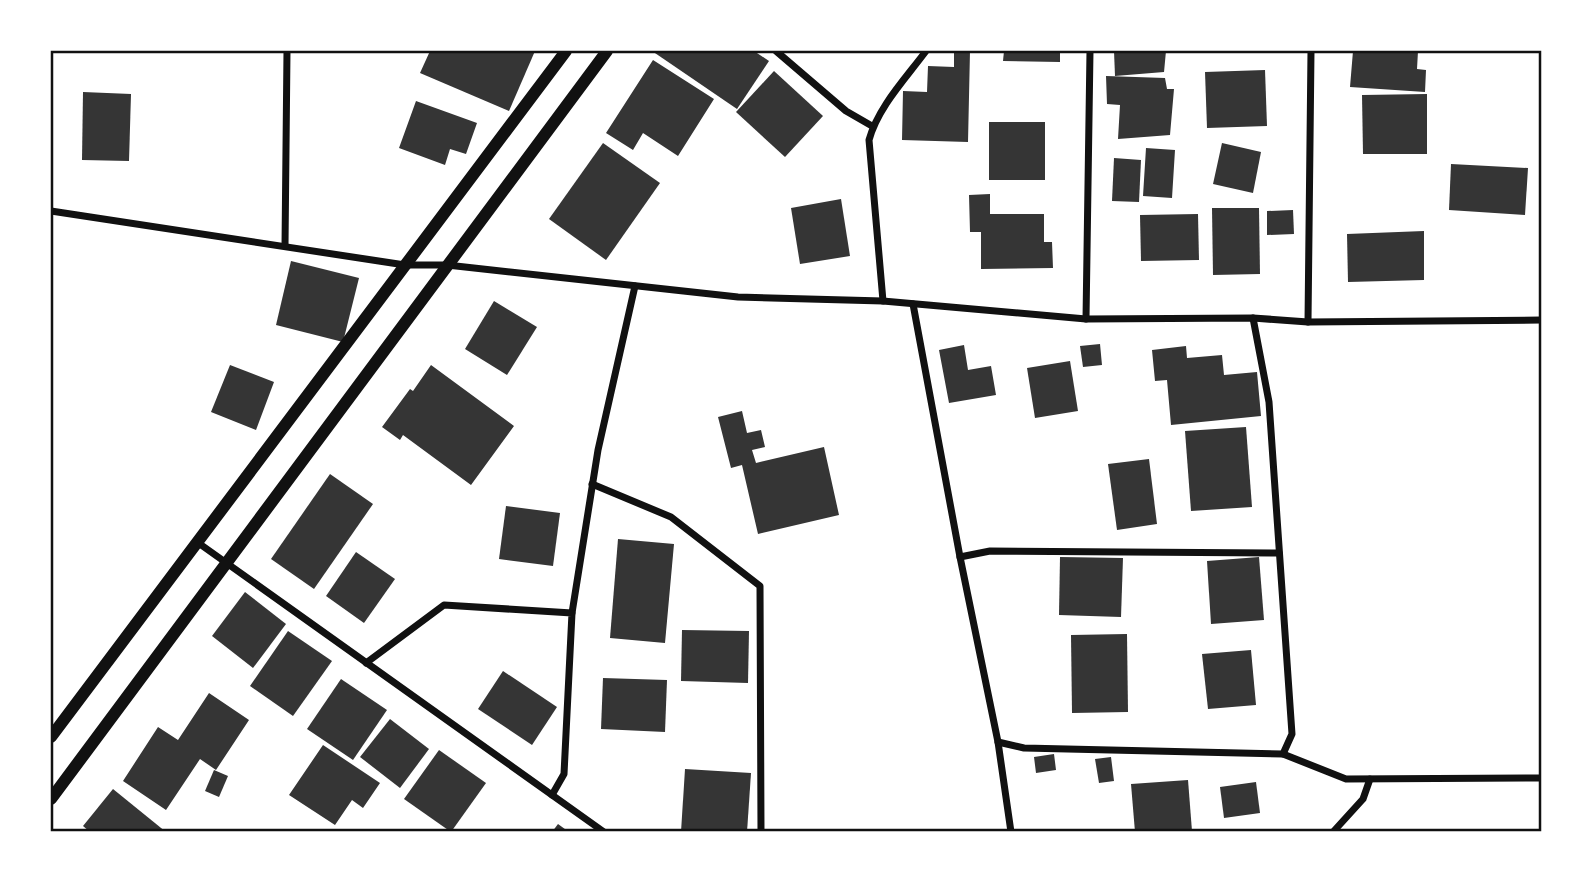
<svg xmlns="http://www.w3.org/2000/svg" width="1592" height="883" font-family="Inter,sans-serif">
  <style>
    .building { fill: #353535 }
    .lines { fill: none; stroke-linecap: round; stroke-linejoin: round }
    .minor { stroke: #111; stroke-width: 7 }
    .tertiary { stroke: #111; stroke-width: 12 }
    .neatline { fill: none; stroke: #111; stroke-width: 2.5 }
  </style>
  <rect width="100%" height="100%" fill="#fff"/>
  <g class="building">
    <polygon points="430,51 535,51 509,111 420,73"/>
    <polygon points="652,51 754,51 769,61 737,109"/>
    <polygon points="954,51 970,51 968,142 902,140 903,91 927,92 928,66 954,67"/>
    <polygon points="1004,51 1060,51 1060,62 1003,61"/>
    <polygon points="1114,51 1166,51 1164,72 1115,76"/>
    <polygon points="1353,51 1418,51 1417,69 1426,70 1425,92 1350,87"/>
    <polygon points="653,60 714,99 678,156 643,133 633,150 606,133"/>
    <polygon points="1265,70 1267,126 1207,128 1205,72"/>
    <polygon points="774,71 823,116 785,157 736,112"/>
    <polygon points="1106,76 1165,78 1167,89 1174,89 1170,135 1118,139 1120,105 1107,104"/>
    <polygon points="83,92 131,94 129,161 82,160"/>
    <polygon points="1427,94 1427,154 1363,154 1362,95"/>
    <polygon points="416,101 477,123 466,154 450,149 445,165 399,148"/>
    <rect x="989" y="122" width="56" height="58"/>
    <polygon points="603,143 660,183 606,260 549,219"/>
    <polygon points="1222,143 1261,152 1253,193 1213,184"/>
    <polygon points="1146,148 1175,150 1172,198 1143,196"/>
    <polygon points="1114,158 1141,160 1139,202 1112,201"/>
    <polygon points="1451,164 1528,168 1525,215 1449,210"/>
    <polygon points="990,194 990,214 1044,214 1044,242 1052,242 1053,268 981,269 981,232 970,232 969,195"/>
    <polygon points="841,199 850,256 800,264 791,208"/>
    <polygon points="1212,208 1259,208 1260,274 1213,275"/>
    <polygon points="1293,210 1294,234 1267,235 1267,211"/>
    <polygon points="1198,214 1199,260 1141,261 1140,215"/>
    <polygon points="1424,231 1424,280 1348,282 1347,234"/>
    <polygon points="291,261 359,278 343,342 276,325"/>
    <polygon points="494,301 537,327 507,375 465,349"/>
    <polygon points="1100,344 1102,365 1083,367 1080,346"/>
    <polygon points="964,345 968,370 991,366 996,395 949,403 939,350"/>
    <polygon points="1186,346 1187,358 1222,355 1224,375 1257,372 1261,416 1171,425 1167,380 1155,381 1152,350"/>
    <polygon points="1070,361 1078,411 1035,418 1027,368"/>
    <polygon points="230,365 274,382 256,430 211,412"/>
    <polygon points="431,365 514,426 471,485 403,435 400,440 382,427 410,389 413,391"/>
    <polygon points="742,411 747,433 761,430 765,447 752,450 756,463 824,447 839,515 758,534 742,465 731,468 718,417"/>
    <polygon points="1246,427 1252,507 1191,511 1185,431"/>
    <polygon points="1149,459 1157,524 1117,530 1108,464"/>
    <polygon points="330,474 373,504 314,589 271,559"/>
    <polygon points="506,506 560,513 553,566 499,559"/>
    <polygon points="618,539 674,544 665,643 610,638"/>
    <polygon points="356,552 395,579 364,623 326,596"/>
    <polygon points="1060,557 1123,558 1121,617 1059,615"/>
    <polygon points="1259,557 1264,620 1211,624 1207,561"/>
    <polygon points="245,592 286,624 253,668 212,636"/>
    <polygon points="682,630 749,631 748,683 681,681"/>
    <polygon points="288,631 332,661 293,716 250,686"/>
    <polygon points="1127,634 1128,712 1072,713 1071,635"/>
    <polygon points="1251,650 1256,705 1208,709 1202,654"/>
    <polygon points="503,671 557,707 532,745 478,709"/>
    <polygon points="603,678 667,680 665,732 601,729"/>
    <polygon points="341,679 387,710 353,760 307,729"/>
    <polygon points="209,693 249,720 216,770 200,759 166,810 123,781 158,727 178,740"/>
    <polygon points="390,719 429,749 400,788 360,757"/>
    <polygon points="323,745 380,783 363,808 352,800 335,825 289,795"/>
    <polygon points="439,750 486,783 451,832 404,799"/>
    <polygon points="1054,754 1056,770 1036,773 1034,757"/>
    <polygon points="1111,757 1114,781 1099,783 1095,759"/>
    <polygon points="685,769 751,773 747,832 681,832"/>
    <polygon points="214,770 228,776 219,797 205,791"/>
    <polygon points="1188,780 1192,831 1135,832 1131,784"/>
    <polygon points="1256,782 1260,813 1224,818 1220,787"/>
    <polygon points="113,789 166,832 90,832 83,826"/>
    <polygon points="558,824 569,832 552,832"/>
  </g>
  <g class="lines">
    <g class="minor">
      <polyline points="776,51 846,111 872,126"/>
      <polyline points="51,211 405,265 447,265 738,297 883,301 1086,319 1253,318 1308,322 1541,320"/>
      <polyline points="285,246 287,51"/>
      <path d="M883 301 869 140C878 107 906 78 926 51"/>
      <polyline points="913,304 960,557 998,742 1011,832"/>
      <polyline points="1086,319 1090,51"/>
      <polyline points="1308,322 1311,51"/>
      <polyline points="592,484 671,517 760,586 761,832"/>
      <polyline points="197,542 604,832"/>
      <polyline points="960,557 990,551 1279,553"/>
      <polyline points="572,613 598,450 635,286"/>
      <polyline points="366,663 444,605 572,613 564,774 552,795"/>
      <polyline points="998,742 1024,748 1283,754 1292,734 1269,402 1253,318"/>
      <polyline points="1283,754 1346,779 1541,778"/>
      <polyline points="1333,832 1363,799 1370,779"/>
    </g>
    <g class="tertiary">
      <polyline points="51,737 566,51"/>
      <polyline points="51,799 607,51"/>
    </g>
  </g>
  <rect width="1592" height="883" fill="none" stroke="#ffffff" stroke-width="105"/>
  <rect x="52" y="52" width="1488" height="778" class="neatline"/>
</svg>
